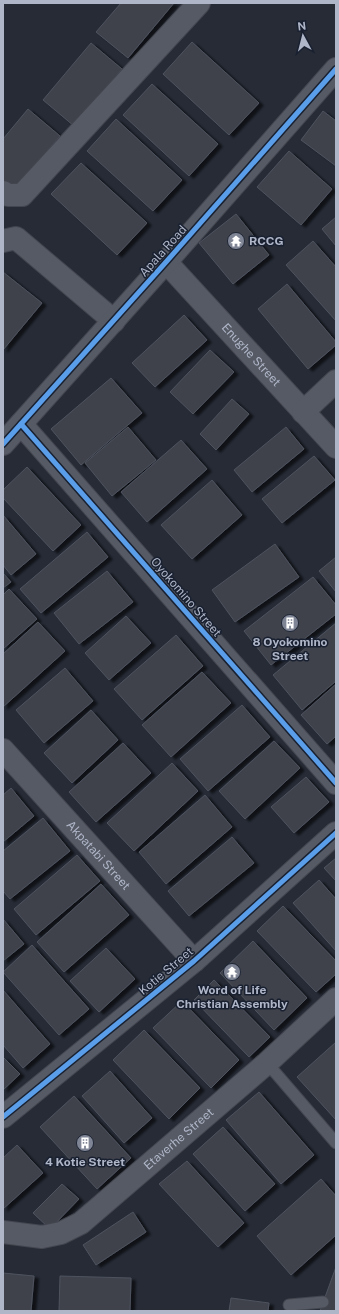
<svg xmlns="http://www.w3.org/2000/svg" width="339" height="1314" font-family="'Public Sans',sans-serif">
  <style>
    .building { fill: #3f434c; stroke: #4e535e; filter: url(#shadow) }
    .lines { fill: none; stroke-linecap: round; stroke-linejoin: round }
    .service-casing { stroke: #43464f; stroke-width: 13 }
    .minor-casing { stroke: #43464f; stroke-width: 24 }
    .service { stroke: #565a64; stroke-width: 11 }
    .minor { stroke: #565a64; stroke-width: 22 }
    .cycleway-casing { stroke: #192131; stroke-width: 8 }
    .cycleway { stroke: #5a9eea; stroke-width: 5 }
    .labels { text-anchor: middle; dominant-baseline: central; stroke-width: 3; stroke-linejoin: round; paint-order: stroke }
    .poi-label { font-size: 12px; font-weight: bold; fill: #afb6c8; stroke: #192131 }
    .street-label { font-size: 12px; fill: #afb6c8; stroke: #192131 }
  </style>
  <defs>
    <filter id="shadow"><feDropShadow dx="4.5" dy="2.5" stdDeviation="1" flood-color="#0009"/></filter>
  </defs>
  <rect width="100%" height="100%" fill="#262b36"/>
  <g class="building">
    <polygon points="121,3 174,3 128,58 96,32"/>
    <polygon points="192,42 259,103 229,135 163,74"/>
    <polygon points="91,43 122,69 74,126 43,100"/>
    <polygon points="152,84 218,144 189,176 123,115"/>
    <polygon points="28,109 60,136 11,193 3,186 3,139"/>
    <polygon points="323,111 336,121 336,166 301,140"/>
    <polygon points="116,119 182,180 153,211 87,151"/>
    <polygon points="289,151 332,189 301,225 257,187"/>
    <polygon points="81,163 147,223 117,255 51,194"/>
    <polygon points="236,214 269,255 233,284 199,243"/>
    <polygon points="336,217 336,246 322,229"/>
    <polygon points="313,241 336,267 336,321 286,265"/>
    <polygon points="3,272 42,303 3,350"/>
    <polygon points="287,284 336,342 336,345 308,369 258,309"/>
    <polygon points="184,315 207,340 155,387 132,363"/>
    <polygon points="210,350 234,372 193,414 170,392"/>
    <polygon points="111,378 142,413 81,465 51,429"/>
    <polygon points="232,399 249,414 216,450 200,434"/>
    <polygon points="128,427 156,460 112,496 85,463"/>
    <polygon points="286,427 304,449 252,492 234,470"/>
    <polygon points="181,440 207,469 147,522 121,492"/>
    <polygon points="314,456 335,480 282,523 262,499"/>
    <polygon points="27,467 81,525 53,551 3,498 3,490"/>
    <polygon points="212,480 242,515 192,559 161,525"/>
    <polygon points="3,515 36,554 11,575 3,565"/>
    <polygon points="87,532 108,557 41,613 20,589"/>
    <polygon points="275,544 299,577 235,622 212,590"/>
    <polygon points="336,557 336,592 319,571"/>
    <polygon points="107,571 133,602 79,644 54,613"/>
    <polygon points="3,573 11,582 3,588"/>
    <polygon points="313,577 336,605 336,614 271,665 244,631"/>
    <polygon points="9,589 37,619 3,649 3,595"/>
    <polygon points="126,616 151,643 109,680 85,653"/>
    <polygon points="38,622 65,651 3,707 3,654"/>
    <polygon points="336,623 336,681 302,710 273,675"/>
    <polygon points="176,635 203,666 142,720 114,689"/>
    <polygon points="65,668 93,701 44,743 16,710"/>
    <polygon points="202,672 231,703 171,757 142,725"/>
    <polygon points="336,684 336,736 327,744 301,715"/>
    <polygon points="242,705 270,737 208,791 180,759"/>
    <polygon points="91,710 118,740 72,783 44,753"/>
    <polygon points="274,741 300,768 245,819 219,791"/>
    <polygon points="123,743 151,773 96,822 69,792"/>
    <polygon points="172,763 198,791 134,851 107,823"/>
    <polygon points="306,777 329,802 294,833 271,807"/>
    <polygon points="11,788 34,816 3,842 3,795"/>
    <polygon points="205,795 232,827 166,884 139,852"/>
    <polygon points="43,818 70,851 10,899 3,891 3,851"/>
    <polygon points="232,837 254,863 189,916 168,891"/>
    <polygon points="77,855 100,881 36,935 14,909"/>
    <polygon points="336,858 336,881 324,868"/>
    <polygon points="319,880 336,899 336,951 293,903"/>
    <polygon points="101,884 129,915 64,972 37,942"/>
    <polygon points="283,906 336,961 336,974 316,992 257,931"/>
    <polygon points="3,919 24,944 3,961"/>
    <polygon points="253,941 307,998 274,1030 220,973"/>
    <polygon points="32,945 89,1009 59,1035 3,972"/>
    <polygon points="106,948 135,979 99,1012 70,981"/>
    <polygon points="214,980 270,1037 249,1057 194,1000"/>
    <polygon points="3,990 50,1044 23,1068 3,1045"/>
    <polygon points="182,1001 239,1060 211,1088 153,1028"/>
    <polygon points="144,1030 200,1088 169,1119 113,1060"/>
    <polygon points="336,1042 336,1120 297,1077"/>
    <polygon points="3,1057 20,1074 3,1090"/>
    <polygon points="110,1071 152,1118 124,1143 82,1096"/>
    <polygon points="259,1092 314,1155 281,1184 226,1120"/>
    <polygon points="74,1096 131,1158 97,1189 40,1127"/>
    <polygon points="223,1127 275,1184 245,1211 193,1154"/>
    <polygon points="17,1145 43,1173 3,1209 3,1158"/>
    <polygon points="187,1161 244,1223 218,1247 159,1184"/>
    <polygon points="321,1179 336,1196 336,1235 291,1275 257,1236"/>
    <polygon points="62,1184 79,1199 50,1229 33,1213"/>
    <polygon points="133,1212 146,1232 96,1265 83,1245"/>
    <polygon points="336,1267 336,1311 320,1311"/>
    <polygon points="3,1273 34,1276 31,1311 3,1311"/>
    <polygon points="60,1276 131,1278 130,1311 59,1311"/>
    <polygon points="231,1298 269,1303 268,1311 229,1311"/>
  </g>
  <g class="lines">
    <g class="service-casing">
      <g id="service">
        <polyline points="267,1063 336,1143"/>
        <polyline points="289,1305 323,1302"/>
      </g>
    </g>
    <g class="minor-casing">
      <g id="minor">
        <polyline points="3,192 8,195 22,195 199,3"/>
        <polyline points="3,241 16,238 114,321"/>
        <path id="s1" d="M166 262 336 447"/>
        <polyline points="303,412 336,381"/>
        <polyline points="21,424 336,783"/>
        <polyline points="3,444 166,262 336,69"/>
        <path id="s2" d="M3 750 194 961"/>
        <polyline points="3,1117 194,961 336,833"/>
        <path id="s3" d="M3 1232 42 1237 61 1233 81 1223 267 1063 336 999"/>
      </g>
    </g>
    <use href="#service" class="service"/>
    <use href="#minor" class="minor"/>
    <g class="cycleway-casing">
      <g id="cycleway">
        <polyline points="21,424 336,783"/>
        <polyline points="3,444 166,262 336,69"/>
        <polyline points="3,1117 194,961 336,833"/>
      </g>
    </g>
    <use href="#cycleway" class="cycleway"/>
  </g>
  <defs>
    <g id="temple-disc" transform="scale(0.9)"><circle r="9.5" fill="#7f8595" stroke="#192131"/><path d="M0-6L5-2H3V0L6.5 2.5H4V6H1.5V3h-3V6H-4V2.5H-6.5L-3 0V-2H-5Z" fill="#fff"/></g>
    <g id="building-disc" transform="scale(0.9)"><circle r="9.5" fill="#7f8595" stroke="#192131"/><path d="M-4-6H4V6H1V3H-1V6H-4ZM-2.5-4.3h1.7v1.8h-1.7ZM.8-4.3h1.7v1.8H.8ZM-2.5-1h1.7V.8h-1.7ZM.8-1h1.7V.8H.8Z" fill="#fff"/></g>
  </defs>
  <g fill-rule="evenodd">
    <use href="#temple-disc" x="236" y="241"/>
    <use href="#building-disc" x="290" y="623"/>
    <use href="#temple-disc" x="232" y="972"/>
    <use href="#building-disc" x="85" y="1143"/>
  </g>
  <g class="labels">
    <g class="poi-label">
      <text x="249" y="241" text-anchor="start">RCCG</text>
      <text x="290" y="642">8 Oyokomino<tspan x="290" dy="14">Street</tspan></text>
      <text x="232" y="990">Word of Life<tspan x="232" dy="14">Christian Assembly</tspan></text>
      <text x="85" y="1162">4 Kotie Street</text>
    </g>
    <g class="street-label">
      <text transform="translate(163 251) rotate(-48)">Apala Road</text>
      <text stroke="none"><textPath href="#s1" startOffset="126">Enughe Street</textPath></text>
      <text transform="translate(186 597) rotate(49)">Oyokomino Street</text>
      <text stroke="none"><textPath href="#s2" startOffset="142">Akpatabi Street</textPath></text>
      <text transform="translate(166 971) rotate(-40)">Kotie Street</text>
      <text stroke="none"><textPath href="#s3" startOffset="210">Etaverhe Street</textPath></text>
    </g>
  </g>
  <rect width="339" height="1314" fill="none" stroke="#afb6c8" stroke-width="8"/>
  <g transform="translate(303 36) rotate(353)" stroke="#192131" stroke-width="3" paint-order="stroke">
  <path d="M0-3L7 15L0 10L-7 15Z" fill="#afb6c8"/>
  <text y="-6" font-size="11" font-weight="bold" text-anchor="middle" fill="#afb6c8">N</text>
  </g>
</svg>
